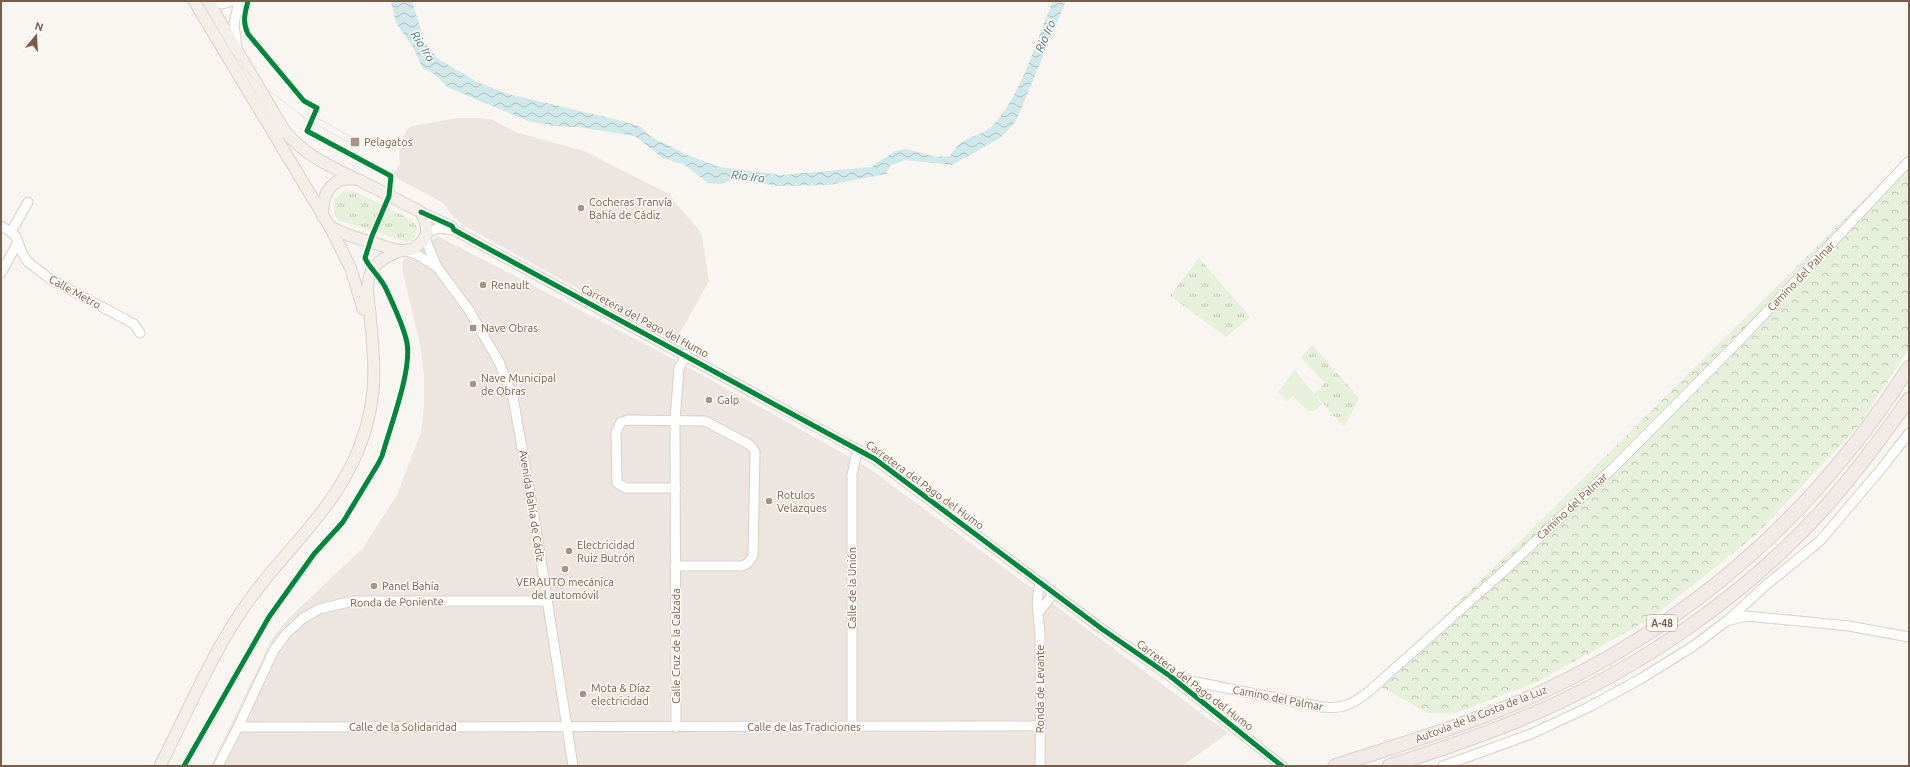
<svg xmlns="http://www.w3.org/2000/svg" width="1910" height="767" font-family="Ubuntu,sans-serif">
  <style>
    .industrial { fill: #ede5e0 }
    .grass { fill: url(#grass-tufts) }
    .forest { fill: url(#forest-crowns) }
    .green { fill: #e7f0db }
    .water { fill: url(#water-waves) }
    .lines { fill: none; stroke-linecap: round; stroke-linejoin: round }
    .minor-casing { stroke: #d7d1cb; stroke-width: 11 }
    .major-casing { stroke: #dad1cc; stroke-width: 13 }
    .highway-casing { stroke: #dad1cc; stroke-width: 15 }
    .minor { stroke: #fefefd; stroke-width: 9 }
    .major { stroke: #f3eee8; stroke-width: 11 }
    .highway { stroke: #f2eae7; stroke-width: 13 }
    .tram { stroke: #e6e3e7; stroke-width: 1 }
    .cycleway-casing { stroke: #fffaf3; stroke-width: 8 }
    .cycleway { stroke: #00873e; stroke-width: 5 }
    .poi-dot { fill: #a69286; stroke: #fffaf3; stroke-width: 1.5 }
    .labels { text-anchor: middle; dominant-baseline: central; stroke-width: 3; stroke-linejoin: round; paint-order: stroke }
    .shield { fill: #fffaf3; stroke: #a28b7f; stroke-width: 1 }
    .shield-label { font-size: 10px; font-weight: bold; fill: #7a5c4d }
    .poi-label { font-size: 11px; fill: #7a5c4d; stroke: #fffaf3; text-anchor: start }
    .street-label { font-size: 11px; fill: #7a5c4d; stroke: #fffaf3 }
    .water-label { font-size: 12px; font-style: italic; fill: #437c86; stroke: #fffaf3 }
  </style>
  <defs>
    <pattern id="grass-tufts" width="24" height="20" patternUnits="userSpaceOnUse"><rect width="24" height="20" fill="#e7f0db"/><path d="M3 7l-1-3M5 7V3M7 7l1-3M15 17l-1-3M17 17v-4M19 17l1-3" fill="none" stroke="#c0c6b4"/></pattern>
    <pattern id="forest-crowns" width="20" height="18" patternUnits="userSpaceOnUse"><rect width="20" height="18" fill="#e7f0db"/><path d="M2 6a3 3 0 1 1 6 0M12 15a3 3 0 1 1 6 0" fill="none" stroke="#c0c6b4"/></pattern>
    <pattern id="water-waves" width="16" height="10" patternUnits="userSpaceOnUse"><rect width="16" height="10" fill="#d0e8ea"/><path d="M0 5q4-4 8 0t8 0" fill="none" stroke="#aebfc0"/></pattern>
  </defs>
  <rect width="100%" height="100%" fill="#f9f5f0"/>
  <g class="industrial">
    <polygon points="457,118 480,118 493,120 515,132 584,151 667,193 699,230 702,237 709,281 675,342 463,225 452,215 443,203 393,176 400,163 399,154 400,143 407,129 413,126"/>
    <polygon points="438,236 656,350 807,433 870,469 1228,733 1182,766 211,766 273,637 290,617 363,548 397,495 421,432 424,408 424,374 420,344 402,269 403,259"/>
  </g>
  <g class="grass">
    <polygon points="346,190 356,192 412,220 417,227 414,239 407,242 338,220 334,213 334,199"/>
    <polygon points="1199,258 1250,317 1226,337 1170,296"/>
    <polygon points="1313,346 1359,398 1344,427 1315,394 1325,383 1301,358 1310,347"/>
  </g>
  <polygon class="forest" points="1909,155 1909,348 1859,425 1757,534 1650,619 1535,683 1452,714 1428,713 1376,684"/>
  <polygon class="green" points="1295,370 1322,404 1314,411 1308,411 1293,396 1287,401 1278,392"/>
  <path class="water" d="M391 1H412L425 43 437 58 477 82 508 94 622 121 641 127 651 137 690 156 719 167 782 175 871 167 895 151 906 149 938 157 950 156C952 153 955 149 957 146 967 136 985 135 994 124 1024 90 1035 42 1053 1H1066L1016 121 1008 130 1000 138 952 165 905 160 890 166 886 174 829 185 777 186 739 179 719 184 708 183 685 165 663 158 635 136 578 127 554 126 528 121 449 88 433 73 423 69 413 47 396 23Z"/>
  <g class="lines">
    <g class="minor-casing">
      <g id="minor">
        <polyline points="212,1 222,4 233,1"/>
        <polyline points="237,48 234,24 239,1"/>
        <polyline points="421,212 452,226 454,230 875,459 1102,629 1170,676 1282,766"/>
        <polyline points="1,226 11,232 16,237 22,253 28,262 50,279 134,324 140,333"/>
        <polyline points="11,232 28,202"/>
        <polyline points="427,233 438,228 454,230"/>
        <polyline points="425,238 437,267"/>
        <polyline points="406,251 416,254 437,267 469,310 499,362 513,397 535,522 573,766"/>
        <polyline points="1,273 17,244"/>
        <polyline points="675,566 742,566 748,563 753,556 755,452 750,445 705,421 628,420 621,422 616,432 617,483 626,488 676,488"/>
        <polyline points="1039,612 1054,593"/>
        <polyline points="1730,620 1747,616 1849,626 1909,637"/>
        <path d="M1171 677 1322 707C1343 709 1350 705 1366 694L1505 570 1613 468 1743 337 1909 161"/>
        <polyline points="238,727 1041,726"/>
        <polyline points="676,727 675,420 679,368 686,355"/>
        <polyline points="852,727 852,475 856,456 860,450"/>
        <polyline points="218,766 238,727 274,650 286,634 302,619 319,609 353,601 547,601"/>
        <path d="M1040 766C1041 722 1040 678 1040 634 1039 617 1034 599 1041 583"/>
        <polyline points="1443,766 1531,734 1589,707 1642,678 1692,647 1728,620 1765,586 1820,541 1881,469 1909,433"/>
      </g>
    </g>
    <g class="major-casing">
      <g id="major">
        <polyline points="194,1 330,227 351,269 363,309"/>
        <path d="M208 1 284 130C303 154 327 165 354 178"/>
        <path d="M323 216C321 193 333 174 359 180L421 212 426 224 427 233 423 241 413 249 399 251 348 235 330 227"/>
        <path d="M160 766C188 711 214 648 250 599 287 548 336 508 359 448 371 418 376 385 373 353 373 340 371 327 370 314 369 301 365 288 370 275 374 262 388 256 399 251"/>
      </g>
    </g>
    <g class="highway-casing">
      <g id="highway">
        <path d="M1335 766C1405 743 1476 722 1542 692 1696 620 1818 510 1909 367"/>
        <path d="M1389 766C1433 752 1478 737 1521 719 1635 672 1745 597 1827 505 1856 472 1883 436 1909 399"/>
      </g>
    </g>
    <use href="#minor" class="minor"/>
    <use href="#major" class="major"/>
    <use href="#highway" class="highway"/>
    <g class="tram">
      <polyline points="202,1 230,50 253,78 306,119 353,145"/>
      <polyline points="306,112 357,140"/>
    </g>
    <g class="cycleway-casing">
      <g id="cycleway">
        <polyline points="421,212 452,226 454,230 875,459 1102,629 1170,676 1282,766"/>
        <path d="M184 766 269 617 314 554 343 522 378 464 382 456C390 427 412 371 407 343 404 327 394 306 387 291 382 278 369 268 365 258L372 236 389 196 391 176 307 131 317 108 304 101 248 34C242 22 245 13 248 1"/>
      </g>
    </g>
    <use href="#cycleway" class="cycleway"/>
  </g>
  <g class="poi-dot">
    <rect x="350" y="137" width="10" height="10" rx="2"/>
    <circle cx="581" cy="208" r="4"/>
    <circle cx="483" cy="285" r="4"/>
    <rect x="469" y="324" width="8" height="8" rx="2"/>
    <circle cx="473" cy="384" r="4"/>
    <circle cx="709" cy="400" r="4"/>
    <circle cx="769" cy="501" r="4"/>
    <circle cx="569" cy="551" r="4"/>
    <circle cx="565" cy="569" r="4"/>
    <circle cx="374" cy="586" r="4"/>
    <circle cx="583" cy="694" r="4"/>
  </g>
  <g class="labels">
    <rect class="shield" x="1647" y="615" width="30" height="16" rx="3"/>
    <g class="shield-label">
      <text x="1662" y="623">A-48</text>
    </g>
    <g class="poi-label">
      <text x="364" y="142">Pelagatos</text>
      <text x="589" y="202">Cocheras Tranvía<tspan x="589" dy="13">Bahía de Cádiz</tspan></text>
      <text x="491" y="285">Renault</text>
      <text x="481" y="328">Nave Obras</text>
      <text x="481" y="378">Nave Municipal<tspan x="481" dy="13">de Obras</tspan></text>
      <text x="717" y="400">Galp</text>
      <text x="777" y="495">Rotulos<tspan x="777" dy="13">Velazques</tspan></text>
      <text x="577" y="545">Electricidad<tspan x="577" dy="13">Ruiz Butrón</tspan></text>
      <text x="565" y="582" text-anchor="middle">VERAUTO mecánica<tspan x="565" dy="13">del automóvil</tspan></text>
      <text x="382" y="586">Panel Bahía</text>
      <text x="591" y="688">Mota &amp; Díaz<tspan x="591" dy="13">electricidad</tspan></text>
    </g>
    <g class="street-label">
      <text transform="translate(1801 276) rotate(-46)">Camino del Palmar</text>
      <text transform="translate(75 292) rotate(29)">Calle Metro</text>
      <text transform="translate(645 321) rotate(28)">Carretera del Pago del Humo</text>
      <text transform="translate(925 485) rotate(36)">Carretera del Pago del Humo</text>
      <text transform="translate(532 506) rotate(81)">Avenida Bahía de Cádiz</text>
      <text transform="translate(1572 506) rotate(-43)">Camino del Palmar</text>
      <text transform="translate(852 588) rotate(-90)">Calle de la Unión</text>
      <text transform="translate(397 602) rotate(-1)">Ronda de Poniente</text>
      <text transform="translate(676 646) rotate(-90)">Calle Cruz de la Calzada</text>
      <text transform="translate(1195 685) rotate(37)">Carretera del Pago del Humo</text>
      <text transform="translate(1040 689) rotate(-90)">Ronda de Levante</text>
      <text transform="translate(1278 698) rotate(11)">Camino del Palmar</text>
      <text transform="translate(1481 714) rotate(-21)">Autovía de la Costa de la Luz</text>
      <text x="403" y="727">Calle de la Solidaridad</text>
      <text x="804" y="727">Calle de las Tradiciones</text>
    </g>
    <g class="water-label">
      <text transform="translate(1045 36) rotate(-67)">Rio Iro</text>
      <text transform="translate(423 46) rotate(57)">Rio Iro</text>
      <text transform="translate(748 176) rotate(7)">Rio Iro</text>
    </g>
  </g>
  <rect width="1910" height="767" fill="none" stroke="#7a5c4d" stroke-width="4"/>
  <g transform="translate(36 36) rotate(18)" stroke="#fffaf3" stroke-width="3" paint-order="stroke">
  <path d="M0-3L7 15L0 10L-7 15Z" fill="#7a5c4d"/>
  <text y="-6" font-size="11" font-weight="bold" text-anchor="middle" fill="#7a5c4d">N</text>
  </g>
</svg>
